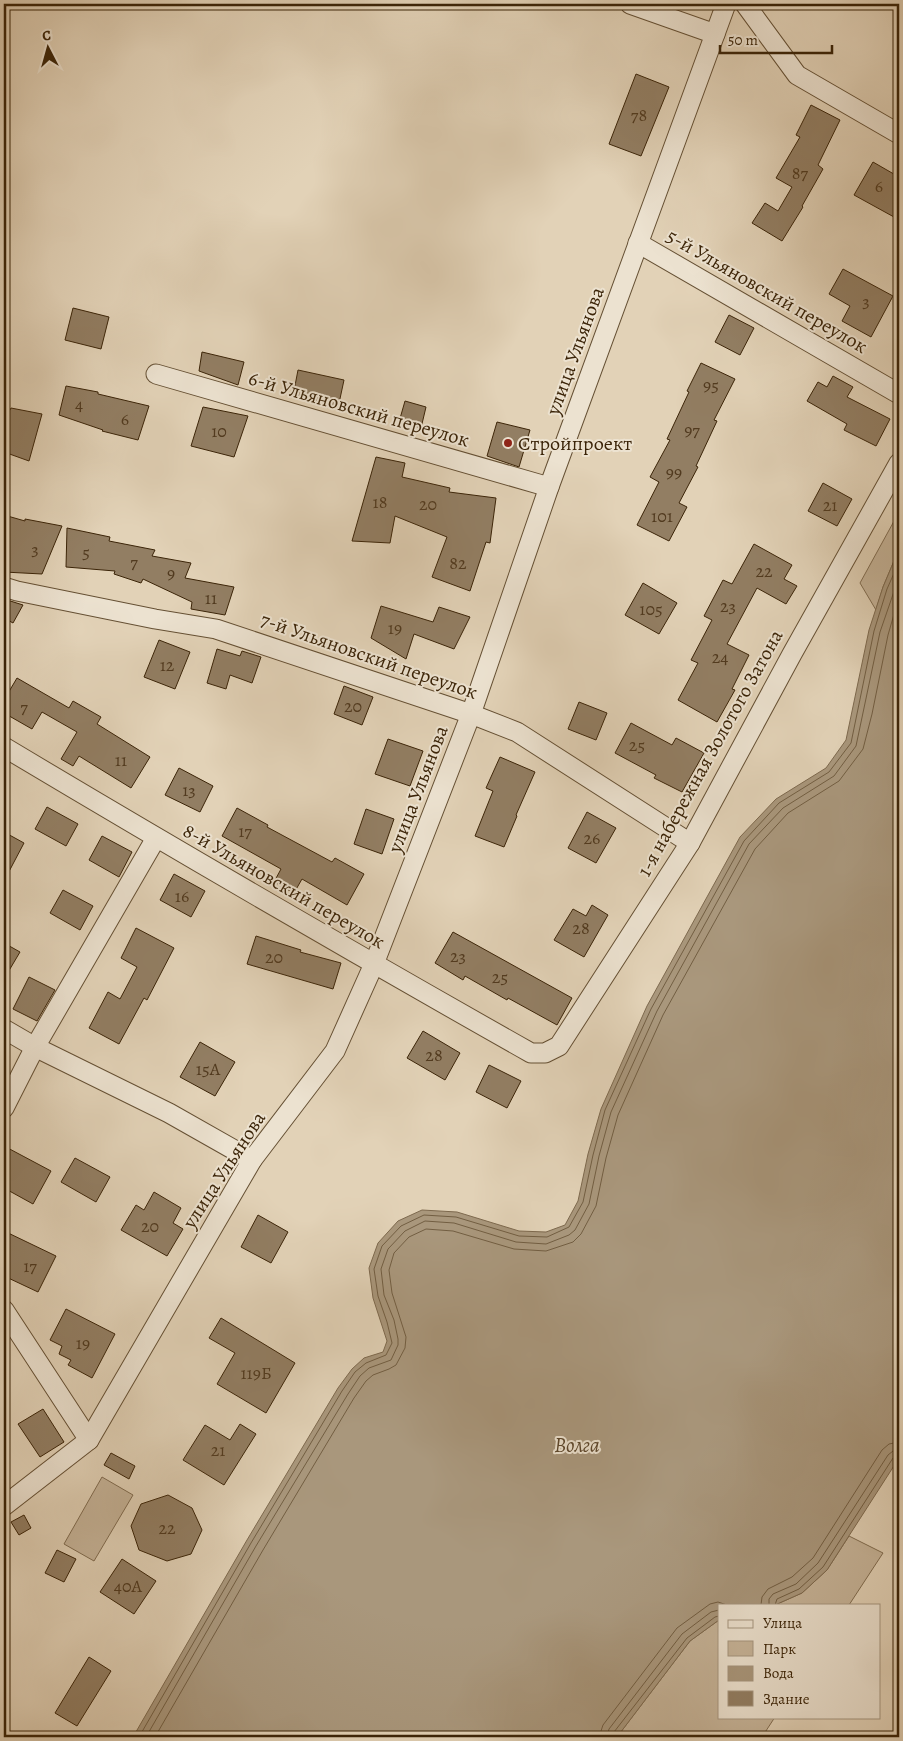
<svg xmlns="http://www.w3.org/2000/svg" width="903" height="1741" font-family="Alegreya,serif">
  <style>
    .green { fill: #c6b499; stroke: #806c50 }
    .water { fill: #a9977c; stroke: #7d694e }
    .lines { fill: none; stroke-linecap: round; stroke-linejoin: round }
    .shore { stroke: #725e42; stroke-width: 1 }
    .building { fill: #927e63; stroke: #3b2408 }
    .minor-casing { stroke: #655034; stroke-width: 21 }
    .minor { stroke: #ece2d0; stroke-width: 19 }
    .poi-dot { fill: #8f2418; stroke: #ece2d0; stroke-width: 2 }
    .labels { text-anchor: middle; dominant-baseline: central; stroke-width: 4; stroke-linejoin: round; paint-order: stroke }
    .number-label { font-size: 18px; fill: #513a1f }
    .street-label { font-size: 20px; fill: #3b2408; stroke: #ece2d0 }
    .poi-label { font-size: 20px; fill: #3b2408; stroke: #ece2d0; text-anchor: start }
    .water-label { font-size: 21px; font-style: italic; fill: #5c462b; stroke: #ece2d0 }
  </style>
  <rect width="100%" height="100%" fill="#e2d2b7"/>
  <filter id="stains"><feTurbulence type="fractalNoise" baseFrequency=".004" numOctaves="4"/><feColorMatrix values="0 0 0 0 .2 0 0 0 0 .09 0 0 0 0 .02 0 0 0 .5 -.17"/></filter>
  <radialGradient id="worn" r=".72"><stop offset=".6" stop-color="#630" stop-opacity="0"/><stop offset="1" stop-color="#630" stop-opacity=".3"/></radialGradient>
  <g class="green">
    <polygon points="899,512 899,549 883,587 876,610 860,583"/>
    <polygon points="102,1477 133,1495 94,1561 64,1544"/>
    <polygon points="849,1536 883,1553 849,1605 775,1605 802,1593 827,1570"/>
    <polygon points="719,1620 719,1717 775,1717 762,1737 617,1737 690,1641"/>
  </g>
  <polygon class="water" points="899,549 899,1458 827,1570 802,1593 775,1605 719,1605 719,1620 690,1641 617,1737 133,1737 247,1540 338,1388 352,1369 364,1358 383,1352 387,1341 373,1298 369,1268 378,1243 398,1221 422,1210 457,1212 519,1231 546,1232 565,1225 578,1201 588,1154 601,1109 647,1006 740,837 776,799 826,768 846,740 869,630 883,587"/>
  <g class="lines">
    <g class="shore">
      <polyline points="761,1605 762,1597 768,1589 792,1577 813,1558 882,1450 889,1444 899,1442"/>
      <polyline points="769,1605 769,1599 773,1594 796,1584 818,1563 888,1455 893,1451 899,1450"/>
      <polyline points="775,1605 777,1599 799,1589 823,1567 893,1458 899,1456"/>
      <polyline points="139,1737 251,1543 342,1391 355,1372 366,1363 386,1355 392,1343 387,1322 378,1296 374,1269 382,1246 401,1226 424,1215 456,1217 519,1236 547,1237 569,1227 583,1202 593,1155 605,1110 651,1009 744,841 779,803 829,772 851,743 874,631 887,589 899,562"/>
      <polyline points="146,1737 256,1546 348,1394 360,1376 369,1368 391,1360 398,1345 398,1339 394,1320 384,1295 381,1269 388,1249 405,1231 425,1221 454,1223 516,1242 546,1244 569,1235 575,1230 589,1204 599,1156 611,1112 657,1011 749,844 783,808 834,776 856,746 880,632 899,577"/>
      <polyline points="155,1737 263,1550 354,1398 366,1381 373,1375 389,1369 396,1365 405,1348 406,1337 392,1293 389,1270 394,1253 409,1237 426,1229 453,1231 514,1249 546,1251 573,1242 581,1234 596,1206 606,1158 618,1115 663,1015 755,849 788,813 839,781 863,749 872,714 888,635 899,597"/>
      <polyline points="599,1737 603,1725 677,1628 710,1604 718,1602 727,1605"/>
      <polyline points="607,1737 609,1729 682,1634 711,1612 719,1610"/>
      <polyline points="613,1737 614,1732 687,1638 715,1617 719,1616"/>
    </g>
  </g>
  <g class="building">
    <polygon points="636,74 669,87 641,156 609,144"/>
    <polygon points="811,105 840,120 818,165 823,169 802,206 803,207 782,241 752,223 765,203 778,211 792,187 776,178 800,137 796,135"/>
    <polygon points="873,162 899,177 899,208 894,217 854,195"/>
    <polygon points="843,269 893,296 871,337 842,321 850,306 829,294"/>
    <polygon points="73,308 109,317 101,349 65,340"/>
    <polygon points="729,315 754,328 740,355 715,342"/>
    <polygon points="202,352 244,362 238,385 199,371"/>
    <polygon points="701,363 735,379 714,420 717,421 696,466 698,467 679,503 687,507 669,541 637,525 659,482 650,477 670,440 667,439 689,392 687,391"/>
    <polygon points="298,370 344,380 338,408 293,396"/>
    <polygon points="833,376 853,387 847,397 890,419 876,446 844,430 847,424 807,401 818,382 827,387"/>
    <polygon points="66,386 98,392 98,394 149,406 138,440 102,431 103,430 59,415"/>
    <polygon points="405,401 426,407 421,428 399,422"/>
    <polygon points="203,407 248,416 234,457 191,446"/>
    <polygon points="11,408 42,414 29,461 4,452 4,420"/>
    <polygon points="497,422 530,430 519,467 487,456"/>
    <polygon points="376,457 405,463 402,477 450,488 449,492 496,498 490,543 486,542 470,591 432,577 447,537 395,516 390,543 352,541"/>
    <polygon points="823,483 852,499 837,526 808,511"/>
    <polygon points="4,515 25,521 25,519 62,526 42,574 4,572"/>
    <polygon points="67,528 110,537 109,541 155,550 152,556 191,563 185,578 234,587 225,615 191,609 192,602 143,579 141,583 114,574 115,571 66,567"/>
    <polygon points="754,544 792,565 784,579 797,586 786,604 757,588 727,644 749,655 732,689 735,690 717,722 678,700 698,663 691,660 712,620 704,616 723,580 732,584"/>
    <polygon points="643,583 677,603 659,634 625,615"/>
    <polygon points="4,599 23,605 13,623 4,618"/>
    <polygon points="381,606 433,622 439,607 470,617 454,649 414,634 406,659 371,638"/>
    <polygon points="159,640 190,652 175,689 144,677"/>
    <polygon points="217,649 240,656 242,651 261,657 252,683 230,675 226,689 207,683"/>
    <polygon points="17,678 69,708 73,701 101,717 97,724 150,757 131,788 79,756 73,766 61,759 77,732 42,712 32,729 4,713 4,700"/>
    <polygon points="344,686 373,697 362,725 334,714"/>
    <polygon points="579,702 607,713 596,740 568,729"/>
    <polygon points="631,723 672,745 676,738 704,753 682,792 654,778 656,775 615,753"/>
    <polygon points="388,739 423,751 410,786 375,774"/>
    <polygon points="500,757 535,772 516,815 517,816 504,847 475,836 493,791 486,788"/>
    <polygon points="179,768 213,786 200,812 165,795"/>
    <polygon points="47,807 78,824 66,846 35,829"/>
    <polygon points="237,808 268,825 267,827 332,862 335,858 364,874 347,905 302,879 294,893 274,882 281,869 222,836"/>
    <polygon points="366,809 394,819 382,854 354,844"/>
    <polygon points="587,812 616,828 596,863 568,848"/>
    <polygon points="4,832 24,843 4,881"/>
    <polygon points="102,836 132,852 119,877 89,860"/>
    <polygon points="174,874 205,891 191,917 160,900"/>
    <polygon points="63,890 93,906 80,930 50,913"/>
    <polygon points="592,905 608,915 584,957 554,940 573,909 586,916"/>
    <polygon points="136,928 174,948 147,1000 144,998 119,1044 89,1028 108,992 120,999 137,967 121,958"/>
    <polygon points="453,932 572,998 557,1025 508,998 507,1000 465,976 463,980 435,963"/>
    <polygon points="256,936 301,950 300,952 341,963 333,989 247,964"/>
    <polygon points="4,943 20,952 4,979"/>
    <polygon points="29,977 55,990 37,1021 13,1009"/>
    <polygon points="423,1031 460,1053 445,1080 407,1058"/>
    <polygon points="200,1042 235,1062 215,1096 180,1077"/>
    <polygon points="489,1065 521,1081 507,1108 476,1092"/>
    <polygon points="4,1146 51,1171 33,1204 4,1188"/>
    <polygon points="75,1158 110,1177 96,1202 61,1182"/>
    <polygon points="154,1192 181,1208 173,1223 183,1229 167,1256 121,1230 136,1205 144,1210"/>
    <polygon points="258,1215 288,1232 271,1263 241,1247"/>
    <polygon points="4,1231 56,1256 38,1292 4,1276"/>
    <polygon points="66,1309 115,1334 92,1378 68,1365 71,1360 59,1354 62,1346 50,1340"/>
    <polygon points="221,1318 295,1363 266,1413 217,1384 235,1353 209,1338"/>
    <polygon points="43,1409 64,1442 40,1457 18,1424"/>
    <polygon points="240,1424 256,1434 224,1485 183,1460 205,1425 230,1440"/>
    <polygon points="111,1453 135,1466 129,1479 104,1465"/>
    <polygon points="168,1495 192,1508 202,1530 191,1554 167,1561 139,1550 131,1526 141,1504"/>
    <polygon points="24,1515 31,1528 19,1535 11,1522"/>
    <polygon points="57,1550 76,1559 64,1582 45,1573"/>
    <polygon points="122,1559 156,1581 134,1614 100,1592"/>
    <polygon points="89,1657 111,1671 77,1726 55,1713"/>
  </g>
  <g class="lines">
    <g class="minor-casing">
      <g id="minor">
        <polyline points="630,4 715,34"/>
        <polyline points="745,4 797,75 899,134"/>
        <polyline points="638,243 899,394"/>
        <polyline points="156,374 549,487"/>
        <polyline points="4,587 17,591 155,619 216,629 471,714 517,732 690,843"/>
        <path d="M4 747C178 851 354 953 531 1053H545L559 1046 690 843 792 654 899 463"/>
        <polyline points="4,1029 35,1047 169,1113 252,1160"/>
        <polyline points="4,1108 35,1047 156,838"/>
        <polyline points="4,1310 89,1440"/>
        <polyline points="4,1506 89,1440 252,1160 335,1051 374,964 471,714 549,487 726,4"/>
      </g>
    </g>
    <use href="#minor" class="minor"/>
  </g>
  <circle class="poi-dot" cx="508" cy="443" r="5"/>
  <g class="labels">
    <g class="number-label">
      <text x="639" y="115">78</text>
      <text x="800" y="173">87</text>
      <text x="879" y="186">6</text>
      <text x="866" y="301">3</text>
      <text x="711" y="385">95</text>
      <text x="79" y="404">4</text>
      <text x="125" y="419">6</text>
      <text x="692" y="430">97</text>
      <text x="219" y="431">10</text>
      <text x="674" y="472">99</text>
      <text x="380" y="502">18</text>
      <text x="428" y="504">20</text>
      <text x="830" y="505">21</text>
      <text x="662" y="516">101</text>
      <text x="35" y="549">3</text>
      <text x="86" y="552">5</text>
      <text x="134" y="562">7</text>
      <text x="458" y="563">82</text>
      <text x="764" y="571">22</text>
      <text x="171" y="573">9</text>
      <text x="211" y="598">11</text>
      <text x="728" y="606">23</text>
      <text x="651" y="609">105</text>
      <text x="395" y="628">19</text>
      <text x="720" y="657">24</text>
      <text x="167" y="665">12</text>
      <text x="353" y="706">20</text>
      <text x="24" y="707">7</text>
      <text x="637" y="745">25</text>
      <text x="121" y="760">11</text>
      <text x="189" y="790">13</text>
      <text x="245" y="831">17</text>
      <text x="592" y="838">26</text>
      <text x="182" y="896">16</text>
      <text x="581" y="928">28</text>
      <text x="458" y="956">23</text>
      <text x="274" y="957">20</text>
      <text x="500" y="977">25</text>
      <text x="434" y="1055">28</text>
      <text x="208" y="1069">15А</text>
      <text x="150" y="1226">20</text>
      <text x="30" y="1266">17</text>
      <text x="83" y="1343">19</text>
      <text x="256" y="1373">119Б</text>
      <text x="218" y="1450">21</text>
      <text x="167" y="1528">22</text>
      <text x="128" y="1586">40А</text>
    </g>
    <g class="street-label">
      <text transform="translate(767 291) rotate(30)">5-й Ульяновский переулок</text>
      <text transform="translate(575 351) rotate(-70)">улица Ульянова</text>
      <text transform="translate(359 409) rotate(16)">6-й Ульяновский переулок</text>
      <text transform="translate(369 656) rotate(19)">7-й Ульяновский переулок</text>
      <text transform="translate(710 753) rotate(-61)">1-я набережная Золотого Затона</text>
      <text transform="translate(418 789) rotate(-69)">улица Ульянова</text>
      <text transform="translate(284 886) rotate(30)">8-й Ульяновский переулок</text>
      <text transform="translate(224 1170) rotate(-57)">улица Ульянова</text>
    </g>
    <g class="poi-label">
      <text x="518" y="443">Стройпроект</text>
    </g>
    <g class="water-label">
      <text x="577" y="1445">Волга</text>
    </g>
  </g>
  <rect width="903" height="1741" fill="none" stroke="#e2d2b7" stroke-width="20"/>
  <rect x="5" y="5" width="893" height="1731" fill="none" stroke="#3b2408" stroke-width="2.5"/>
  <rect x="10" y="10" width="883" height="1721" fill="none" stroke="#3b2408"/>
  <rect x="718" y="1604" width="162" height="115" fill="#ece2d0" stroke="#a59680"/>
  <rect x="728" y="1620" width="25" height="8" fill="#ece2d0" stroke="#a59680"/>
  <text x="763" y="1628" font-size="15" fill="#3b2408">Улица</text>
  <rect x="728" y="1641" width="25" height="15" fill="#c6b499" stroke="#a59680"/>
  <text x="763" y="1654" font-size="15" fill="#3b2408">Парк</text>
  <rect x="728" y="1666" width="25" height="15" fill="#a9977c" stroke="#a59680"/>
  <text x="763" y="1678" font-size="15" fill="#3b2408">Вода</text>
  <rect x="728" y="1691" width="25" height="15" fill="#927e63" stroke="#a59680"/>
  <text x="763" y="1704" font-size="15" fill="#3b2408">Здание</text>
  <g transform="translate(48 48) rotate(354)" stroke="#ece2d0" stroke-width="4" paint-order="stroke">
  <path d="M0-4L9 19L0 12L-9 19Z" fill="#3b2408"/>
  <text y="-8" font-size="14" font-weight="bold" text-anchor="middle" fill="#3b2408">С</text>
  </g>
  <path d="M720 45v8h112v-8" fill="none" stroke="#3b2408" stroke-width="2.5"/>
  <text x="728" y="45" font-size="15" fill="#3b2408" stroke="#ece2d0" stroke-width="4" paint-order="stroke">50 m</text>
  <rect width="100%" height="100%" filter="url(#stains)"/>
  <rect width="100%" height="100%" fill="url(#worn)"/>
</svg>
